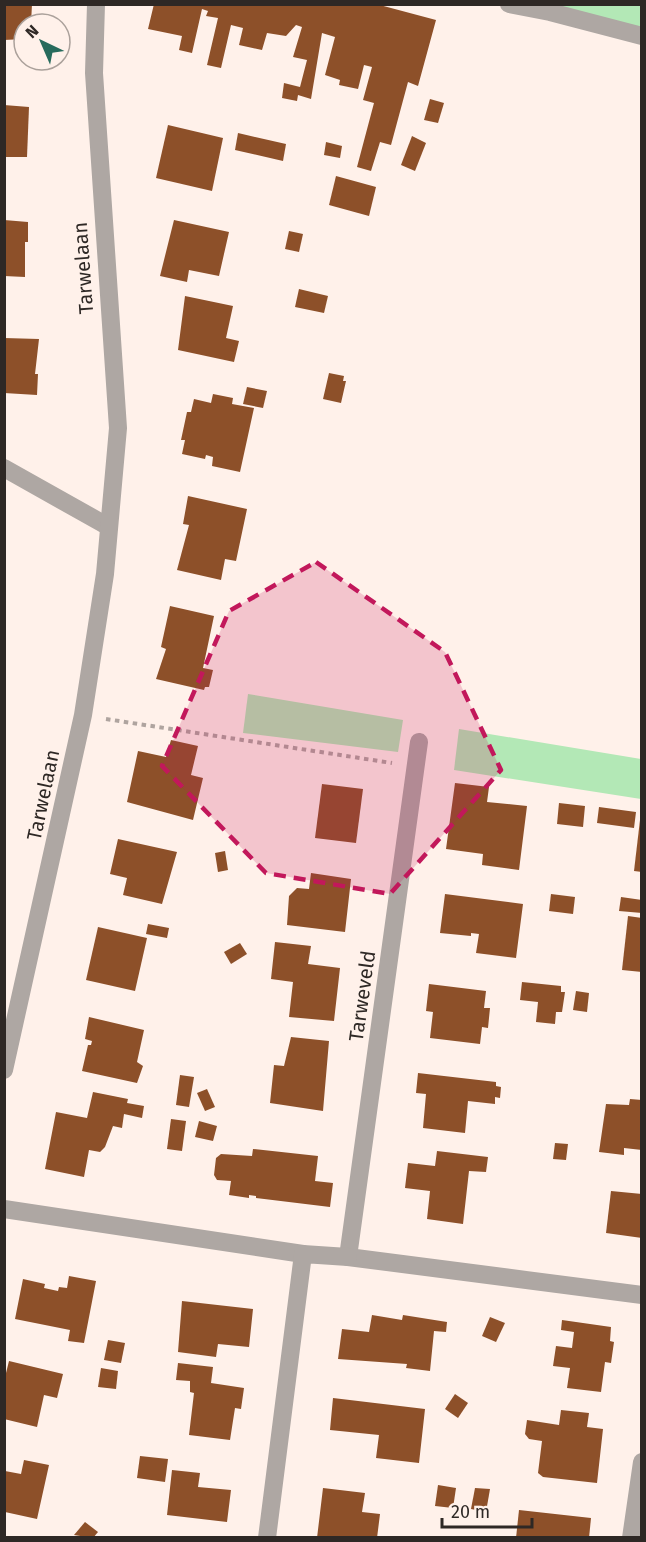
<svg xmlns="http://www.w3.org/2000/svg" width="646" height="1542" font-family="'Fira Sans',sans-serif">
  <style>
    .green { fill: #b3e8b6 }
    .building { fill: #8d5029 }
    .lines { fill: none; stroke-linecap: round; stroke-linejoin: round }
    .path { stroke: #afa49f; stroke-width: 4; stroke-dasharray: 4.5 4.5; stroke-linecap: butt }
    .street { stroke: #aea7a3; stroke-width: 18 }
    .marked { fill: #c2185b; fill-opacity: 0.2; stroke: #c2185b; stroke-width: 4.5; stroke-dasharray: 12 8; stroke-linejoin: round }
    .labels { text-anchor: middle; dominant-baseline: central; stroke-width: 6; stroke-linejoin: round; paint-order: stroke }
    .street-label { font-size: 20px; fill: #2e2825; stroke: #fff1ea }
  </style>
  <rect width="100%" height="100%" fill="#fff1ea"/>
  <g class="green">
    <polygon points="551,5 641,5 641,28"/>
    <polygon points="248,694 403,720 398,752 243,733"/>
    <polygon points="459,729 641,759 641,799 454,770"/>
  </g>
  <g class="building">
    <polygon points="4,4 32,4 31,24 24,24 24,39 4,40"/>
    <polygon points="154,4 376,4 436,20 418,86 408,82 391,145 380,142 371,171 357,167 374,103 363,100 372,67 364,65 358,89 339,85 340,80 325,75 335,37 322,33 311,99 298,95 297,101 282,98 284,83 300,87 307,60 293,57 302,27 296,25 286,36 267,33 262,50 239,45 243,28 231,25 221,68 207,65 218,18 206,16 208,11 202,9 192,53 179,50 182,36 148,29"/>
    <polygon points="430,99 444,103 438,123 424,120"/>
    <polygon points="4,105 29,107 27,157 4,157"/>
    <polygon points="168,125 223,138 212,191 156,178"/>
    <polygon points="238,133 286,144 283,161 235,150"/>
    <polygon points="412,136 426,143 415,171 401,165"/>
    <polygon points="326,142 342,146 340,158 324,155"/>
    <polygon points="336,176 376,187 369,216 329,205"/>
    <polygon points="4,220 28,222 28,242 25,242 25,277 4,276"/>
    <polygon points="174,220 229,232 219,276 189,270 187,282 160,276"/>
    <polygon points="289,231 303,234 299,252 285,249"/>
    <polygon points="299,289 328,296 324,313 295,307"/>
    <polygon points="185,296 233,306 226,338 239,341 234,362 178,350"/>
    <polygon points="4,338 39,339 35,374 38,374 37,395 4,393"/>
    <polygon points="329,373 344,376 343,381 346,381 341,403 323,399"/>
    <polygon points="247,387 267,391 263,408 243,404"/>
    <polygon points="213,394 233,398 232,404 254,408 240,472 212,466 213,457 206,455 205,459 182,454 185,440 181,440 187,412 191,412 194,399 211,403"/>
    <polygon points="188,496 247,509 236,561 225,559 221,580 177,570 189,525 183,524"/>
    <polygon points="170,606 214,616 203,668 213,670 209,687 205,687 204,690 156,679 166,649 161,647"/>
    <polygon points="171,740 198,746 191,775 203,778 193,820 127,802 138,751 166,757"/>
    <polygon points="455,783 489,787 487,802 527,806 519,870 482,865 483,854 446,849"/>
    <polygon points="322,784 363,789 356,843 315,838"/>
    <polygon points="559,803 585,806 583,827 557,824"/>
    <polygon points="599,807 636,812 634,828 597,823"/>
    <polygon points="640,820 642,820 642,872 634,871"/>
    <polygon points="118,839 177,852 162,904 123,895 127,878 110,874"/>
    <polygon points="225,851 228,870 218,872 215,853"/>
    <polygon points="311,873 351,879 345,932 287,925 289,896 297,888 309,889"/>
    <polygon points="445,894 523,904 516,958 476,953 479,934 471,933 471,936 440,933"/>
    <polygon points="551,894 575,897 573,914 549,911"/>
    <polygon points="621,897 642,900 642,913 619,911"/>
    <polygon points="628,916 642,918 642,972 622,970"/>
    <polygon points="148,924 169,928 167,938 146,934"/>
    <polygon points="98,927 147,938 135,991 86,980"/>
    <polygon points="275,942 311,946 308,964 340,968 334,1021 289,1017 293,982 271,979"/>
    <polygon points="240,943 247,954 231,964 224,952"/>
    <polygon points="522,982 561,986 561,992 565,992 562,1012 556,1012 555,1024 536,1022 538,1002 520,1000"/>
    <polygon points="429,984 486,991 484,1008 490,1008 488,1028 482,1027 480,1044 430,1038 433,1012 426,1011"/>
    <polygon points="576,991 589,993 587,1012 573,1010"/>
    <polygon points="89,1017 144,1030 137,1062 143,1066 137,1083 82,1071 88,1045 91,1045 92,1041 85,1039"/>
    <polygon points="291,1037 329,1041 323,1111 270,1103 274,1065 284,1066"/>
    <polygon points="418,1073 496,1082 496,1086 501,1087 500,1098 495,1097 495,1104 468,1101 465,1133 423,1128 426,1094 416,1093"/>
    <polygon points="180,1075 194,1077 189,1107 176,1105"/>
    <polygon points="207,1089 215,1107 205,1111 197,1093"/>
    <polygon points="93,1092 128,1099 127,1103 144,1106 142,1118 124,1114 122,1128 113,1126 105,1147 100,1152 89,1150 84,1177 45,1169 56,1112 87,1118"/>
    <polygon points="630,1099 642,1100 642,1150 624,1148 624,1155 599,1152 606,1104 629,1105"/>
    <polygon points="171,1119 186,1121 182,1151 167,1149"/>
    <polygon points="199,1121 217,1126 213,1141 195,1137"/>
    <polygon points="555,1143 568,1144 566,1160 553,1159"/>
    <polygon points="253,1149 318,1156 315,1181 333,1183 330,1207 256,1198 256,1196 249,1195 249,1198 229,1195 231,1181 217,1180 214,1175 216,1158 221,1154 252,1156"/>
    <polygon points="437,1151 488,1157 486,1172 469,1171 463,1224 427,1219 430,1191 405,1188 408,1163 435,1166"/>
    <polygon points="611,1191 642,1194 642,1238 606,1233"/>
    <polygon points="69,1276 96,1281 84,1343 68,1341 70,1330 15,1319 23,1279 45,1284 44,1288 58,1291 59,1287 67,1288"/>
    <polygon points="182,1301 253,1309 249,1347 218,1344 216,1357 178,1352"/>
    <polygon points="372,1315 402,1320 403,1315 447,1322 446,1332 434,1331 430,1371 406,1368 407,1364 338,1359 342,1329 369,1332"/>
    <polygon points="490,1317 505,1323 496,1342 482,1336"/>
    <polygon points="562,1320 611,1327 610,1341 614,1342 611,1363 605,1362 601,1392 567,1388 570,1368 553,1366 556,1346 572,1348 574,1332 561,1330"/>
    <polygon points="108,1340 125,1343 121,1363 104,1360"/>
    <polygon points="9,1361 63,1374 57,1398 44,1395 37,1427 4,1419 4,1381"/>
    <polygon points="178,1363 213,1367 211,1383 244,1388 241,1409 235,1408 230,1440 189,1435 194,1393 190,1392 190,1381 176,1380"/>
    <polygon points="101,1368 118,1371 116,1389 98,1387"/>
    <polygon points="455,1394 468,1403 458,1418 445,1409"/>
    <polygon points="333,1398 425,1409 419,1463 376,1458 379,1435 330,1430"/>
    <polygon points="561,1410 589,1413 587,1427 603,1429 597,1483 543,1477 538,1473 542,1441 529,1439 525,1434 527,1420 559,1425"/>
    <polygon points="140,1456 168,1459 165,1482 137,1478"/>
    <polygon points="24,1460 49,1465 37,1519 5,1512 5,1471 21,1474"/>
    <polygon points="172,1470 200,1473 198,1487 231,1490 227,1522 167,1515"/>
    <polygon points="438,1485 456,1488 453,1508 435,1506"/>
    <polygon points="323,1488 365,1493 362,1512 380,1514 377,1538 317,1538"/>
    <polygon points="475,1488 490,1489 486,1512 471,1509"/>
    <polygon points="519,1510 591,1518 589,1538 516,1538"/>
    <polygon points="85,1522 98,1532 93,1538 74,1535"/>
  </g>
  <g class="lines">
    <polyline class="path" points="106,719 392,763"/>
    <g class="street">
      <polyline points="509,4 550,12 642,36"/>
      <polyline points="4,468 109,527"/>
      <polyline points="419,742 348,1257 642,1295"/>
      <polyline points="4,1070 83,715 105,574 118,428 94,73 96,4"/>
      <polyline points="4,1209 303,1254"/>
      <polyline points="267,1538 303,1254 348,1257"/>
      <polyline points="631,1538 642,1462"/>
    </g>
  </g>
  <path class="marked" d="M316 562 445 652 501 770 390 894 266 873 162 766 229 611Z"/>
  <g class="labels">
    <g class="street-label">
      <text transform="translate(83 268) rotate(-94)">Tarwelaan</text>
      <text transform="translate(43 795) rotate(-78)">Tarwelaan</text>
      <text transform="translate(362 996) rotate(-82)">Tarweveld</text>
    </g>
  </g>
  <rect width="646" height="1542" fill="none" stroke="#2e2825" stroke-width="12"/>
  <g transform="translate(42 42) rotate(316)"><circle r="28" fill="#fff1ea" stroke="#aba19b" stroke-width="1.5"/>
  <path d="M0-4.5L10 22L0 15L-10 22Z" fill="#276b5c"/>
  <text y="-9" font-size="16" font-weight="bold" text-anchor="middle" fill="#2e2825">N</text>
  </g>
  <path d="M442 1518v9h90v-9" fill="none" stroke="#2e2825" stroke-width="3"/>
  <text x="451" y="1518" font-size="18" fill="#2e2825" stroke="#fff1ea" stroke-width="4.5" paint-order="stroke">20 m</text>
</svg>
